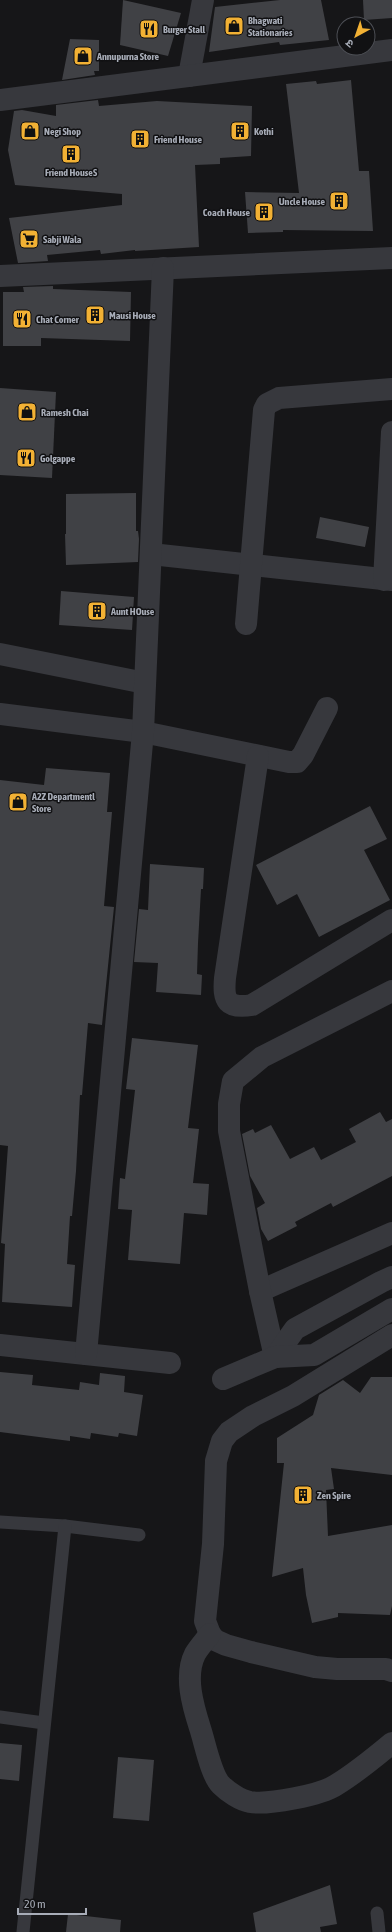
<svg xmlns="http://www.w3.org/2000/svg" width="392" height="1932" font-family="'Asap Condensed','Noto Sans Devanagari',sans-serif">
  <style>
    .building { fill: #404145 }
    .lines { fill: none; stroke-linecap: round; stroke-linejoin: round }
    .lane { stroke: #37383d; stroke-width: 13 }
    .street { stroke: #37383d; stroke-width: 22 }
    .labels { text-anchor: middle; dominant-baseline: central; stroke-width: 3; stroke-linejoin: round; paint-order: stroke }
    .poi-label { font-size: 10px; font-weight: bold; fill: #a8adb8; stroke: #111113; text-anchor: start }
  </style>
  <rect width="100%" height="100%" fill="#161618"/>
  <g class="building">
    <polygon points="123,0 181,13 168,56 120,45"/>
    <polygon points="280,0 321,0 329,40 280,45 279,42 209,52 215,7"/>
    <polygon points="363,0 392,0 392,18 364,20"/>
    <polygon points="70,39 99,40 99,71 94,71 95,75 62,80"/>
    <polygon points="351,80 359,171 369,171 373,231 283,230 283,232 248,233 245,192 299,193 286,84 316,81 317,84"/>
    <polygon points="98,100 99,106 157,101 252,106 251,156 220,158 220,164 195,165 199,247 135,251 135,250 101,254 100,250 47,255 48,261 18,263 9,218 122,205 122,194 15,185 8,150 14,111 22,110 56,116 56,105"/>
    <polygon points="53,286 53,289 131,292 130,341 41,338 41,346 3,346 3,292 24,292 23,287"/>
    <polygon points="0,388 56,392 52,478 0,475"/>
    <polygon points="136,493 136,531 138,531 139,539 138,562 66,565 65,534 66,534 66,494"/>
    <polygon points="320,517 369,527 365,547 316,538"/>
    <polygon points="61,591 134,597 132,630 59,625"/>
    <polygon points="46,768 110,773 107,812 112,812 104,906 114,907 102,1025 88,1023 82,1095 80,1095 76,1171 72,1216 70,1216 67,1264 75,1265 72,1307 2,1302 5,1244 1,1243 8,1146 0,1145 0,780 44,785"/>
    <polygon points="370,806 387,839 364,850 390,900 319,937 297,894 277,905 256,865"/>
    <polygon points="150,864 204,868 203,889 201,889 198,943 197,974 202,975 201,995 156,992 158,963 134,962 139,909 148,910"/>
    <polygon points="132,1038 198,1045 188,1128 199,1129 193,1183 209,1184 207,1215 184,1213 180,1264 128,1260 132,1210 118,1209 120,1178 125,1179 135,1090 126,1089"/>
    <polygon points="380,1112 386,1122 392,1119 392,1176 333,1207 331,1203 295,1222 297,1226 268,1241 261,1229 257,1208 265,1203 250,1176 242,1134 253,1129 255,1133 271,1125 290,1159 314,1147 321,1160 356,1142 349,1129"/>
    <polygon points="0,1372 33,1375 32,1385 79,1390 80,1382 99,1385 100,1373 125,1376 124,1392 143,1395 137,1436 119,1433 118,1437 91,1433 90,1439 70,1436 70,1441 0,1432"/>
    <polygon points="371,1377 392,1377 392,1475 331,1468 334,1489 326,1490 328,1536 392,1525 392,1606 390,1615 338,1613 338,1617 312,1623 306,1595 303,1568 272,1577 284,1463 277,1463 277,1438 313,1415 319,1395 343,1380 360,1393"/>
    <polygon points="0,1743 22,1745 19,1781 0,1779"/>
    <polygon points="118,1757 154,1760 149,1821 113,1818"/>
    <polygon points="330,1885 337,1924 320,1927 321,1932 256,1932 253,1913"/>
    <polygon points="68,1914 121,1920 120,1932 66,1932"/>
  </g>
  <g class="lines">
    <g class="lane">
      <polyline points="0,1522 65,1526 139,1535"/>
      <polyline points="0,1717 44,1723"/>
      <polyline points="377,1913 379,1932"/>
      <polyline points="23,1932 65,1526"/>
    </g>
    <g class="street">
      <polyline points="189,76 203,0"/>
      <polyline points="0,100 392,50"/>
      <polyline points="0,276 392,258"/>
      <polyline points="151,554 392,580"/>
      <polyline points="384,580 392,432"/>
      <polyline points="246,624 264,410 267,404 279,398 392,389"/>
      <polyline points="0,654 145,683"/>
      <polyline points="0,714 143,732 289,762 297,762 303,755 327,708"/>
      <path d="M258 756 225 978C223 1001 227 1009 252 1005L392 920"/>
      <polyline points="260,1291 392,1233"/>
      <polyline points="392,1335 293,1396 253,1416 229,1432 222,1441 216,1461 213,1544 205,1621 210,1634 215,1640 226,1645 251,1652 315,1667 337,1669 386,1669 392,1671"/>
      <polyline points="0,1345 170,1363"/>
      <polyline points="86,1354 143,732 163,268"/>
      <polyline points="275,1357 260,1291 229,1131 229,1104 233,1081 262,1057 392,991"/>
      <polyline points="275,1357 295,1329 381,1282 392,1277"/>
      <polyline points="223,1379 275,1357 314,1355 392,1309"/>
      <path d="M210 1634C205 1641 199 1647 195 1654 184 1676 193 1706 200 1728 205 1743 211 1775 221 1785 228 1792 240 1800 250 1802 268 1805 321 1795 336 1785 356 1773 374 1758 392 1743"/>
    </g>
  </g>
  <defs>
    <g id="shop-square" transform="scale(1)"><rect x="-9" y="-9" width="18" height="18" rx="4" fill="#f2b134" stroke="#111113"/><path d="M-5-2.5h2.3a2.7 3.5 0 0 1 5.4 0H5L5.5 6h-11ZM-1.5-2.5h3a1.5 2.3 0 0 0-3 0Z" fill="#111"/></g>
    <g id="restaurant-square" transform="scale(1)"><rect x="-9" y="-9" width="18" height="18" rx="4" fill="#f2b134" stroke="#111113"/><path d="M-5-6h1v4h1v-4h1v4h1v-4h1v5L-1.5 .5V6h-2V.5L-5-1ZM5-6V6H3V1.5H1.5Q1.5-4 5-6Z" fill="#111"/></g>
    <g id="building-square" transform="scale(1)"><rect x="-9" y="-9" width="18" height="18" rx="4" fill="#f2b134" stroke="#111113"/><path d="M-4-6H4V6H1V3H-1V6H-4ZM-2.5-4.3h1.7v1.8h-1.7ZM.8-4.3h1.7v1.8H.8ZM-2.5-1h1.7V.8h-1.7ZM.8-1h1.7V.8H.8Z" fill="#111"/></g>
    <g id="supermarket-square" transform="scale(1)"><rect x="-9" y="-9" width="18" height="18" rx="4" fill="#f2b134" stroke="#111113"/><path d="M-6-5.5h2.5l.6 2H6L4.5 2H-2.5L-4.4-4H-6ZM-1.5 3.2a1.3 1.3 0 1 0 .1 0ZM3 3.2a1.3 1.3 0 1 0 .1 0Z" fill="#111"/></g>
  </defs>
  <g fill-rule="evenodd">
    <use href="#shop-square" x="234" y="26"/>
    <use href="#restaurant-square" x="149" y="29"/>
    <use href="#shop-square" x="83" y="56"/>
    <use href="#shop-square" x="30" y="131"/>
    <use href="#building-square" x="240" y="131"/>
    <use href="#building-square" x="140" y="139"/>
    <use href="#building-square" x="71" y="154"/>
    <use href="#building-square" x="339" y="201"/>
    <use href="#building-square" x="264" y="212"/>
    <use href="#supermarket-square" x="29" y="239"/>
    <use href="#building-square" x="95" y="315"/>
    <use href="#restaurant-square" x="22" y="319"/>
    <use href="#shop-square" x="27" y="412"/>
    <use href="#restaurant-square" x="26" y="458"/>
    <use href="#building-square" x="97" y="611"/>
    <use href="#shop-square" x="18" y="802"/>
    <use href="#building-square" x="303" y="1495"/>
  </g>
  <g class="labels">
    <g class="poi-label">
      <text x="248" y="20">Bhagwati<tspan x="248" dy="12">Stationaries</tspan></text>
      <text x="163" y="29">Burger Stall</text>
      <text x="97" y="56">Annupurna Store</text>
      <text x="44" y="131">Negi Shop</text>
      <text x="254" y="131">Kothi</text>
      <text x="154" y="139">Friend House</text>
      <text x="71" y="172" text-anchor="middle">Friend HouseS</text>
      <text x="325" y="201" text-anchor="end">Uncle House</text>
      <text x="250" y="212" text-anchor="end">Coach House</text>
      <text x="43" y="239">Sabji Wala</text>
      <text x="109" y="315">Mausi House</text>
      <text x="36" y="319">Chat Corner</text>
      <text x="41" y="412">Ramesh Chai</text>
      <text x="40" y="458">Golgappe</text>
      <text x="111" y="611">Aunt HOuse</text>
      <text x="32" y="796">A2Z Departmentl<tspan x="32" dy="12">Store</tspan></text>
      <text x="317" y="1495">Zen Spire</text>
    </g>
  </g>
  <g transform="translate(356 36) rotate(220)"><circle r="19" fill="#111113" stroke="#4d4f55"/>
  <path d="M0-3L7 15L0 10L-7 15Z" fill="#f2b134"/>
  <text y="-6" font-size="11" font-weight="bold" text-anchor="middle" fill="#a8adb8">उ</text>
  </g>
  <path d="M18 1908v6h68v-6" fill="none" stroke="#a8adb8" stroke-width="2"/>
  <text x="24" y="1908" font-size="12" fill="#a8adb8" stroke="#111113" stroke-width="3" paint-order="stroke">20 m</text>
</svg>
